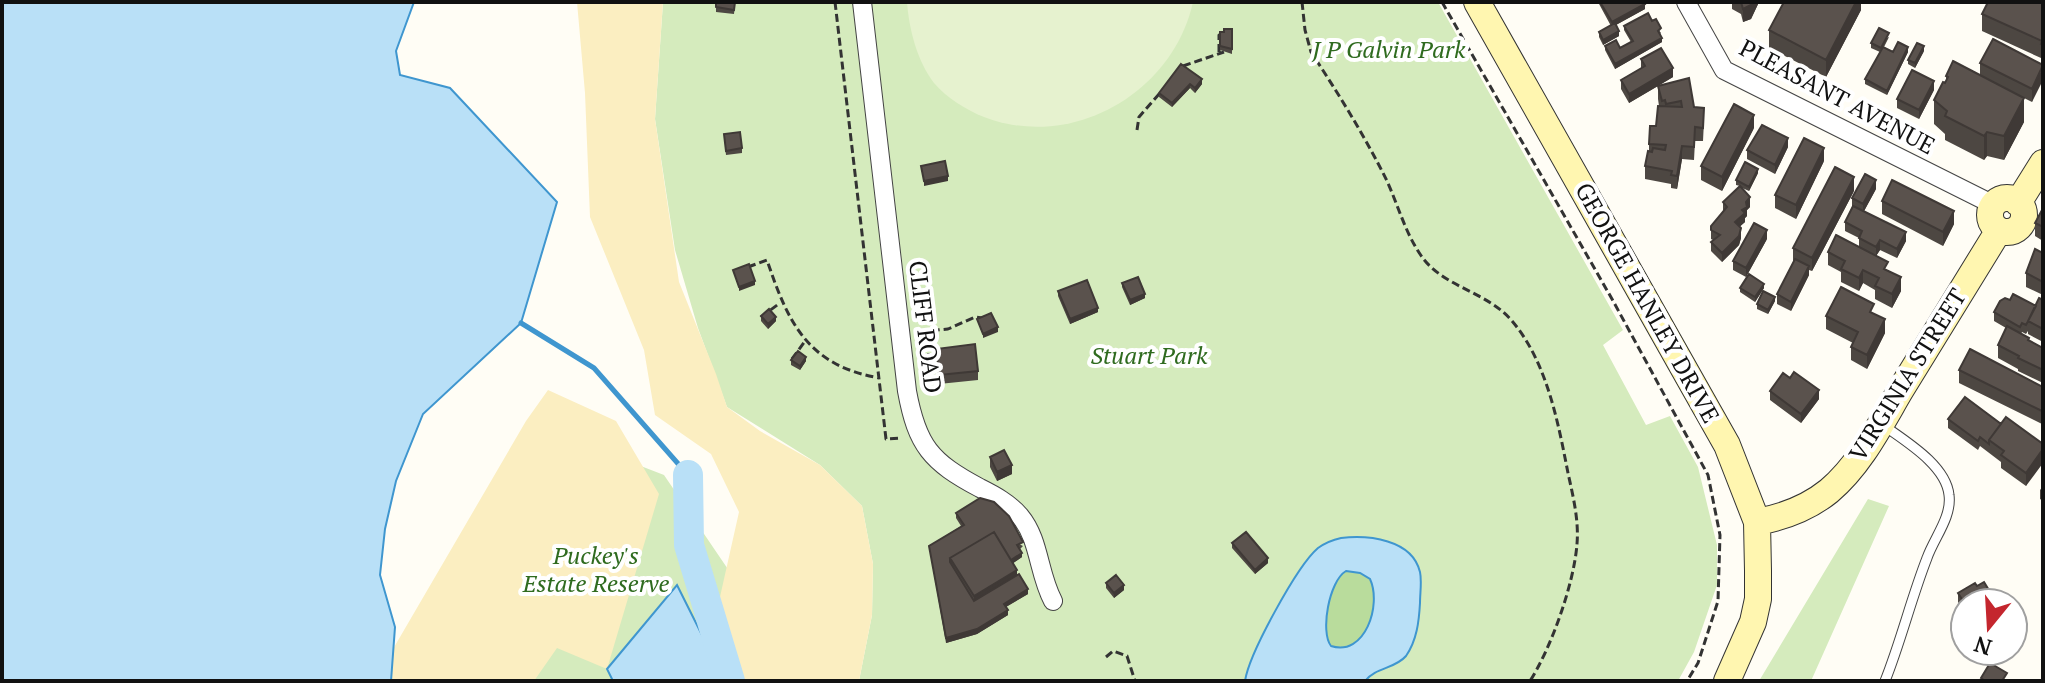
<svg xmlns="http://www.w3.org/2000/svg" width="2045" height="683" font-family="'PT Serif',serif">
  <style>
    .green { fill: #d5ebbd }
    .forest { fill: #b9dc9c }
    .sand { fill: #fbeec1 }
    .pitch { fill: #e6f2cf }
    .water { fill: #b9e0f7; stroke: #3f96cf; stroke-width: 2; fill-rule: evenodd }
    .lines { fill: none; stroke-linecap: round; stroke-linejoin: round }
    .stream { stroke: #3f96cf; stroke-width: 5 }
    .river { stroke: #b9e0f7; stroke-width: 30 }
    .lane-casing { stroke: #444; stroke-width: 11 }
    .street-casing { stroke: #444; stroke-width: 20 }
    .secondary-casing { stroke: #333; stroke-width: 28 }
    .path { stroke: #333; stroke-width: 3; stroke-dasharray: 8 4; stroke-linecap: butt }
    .lane { stroke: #fff; stroke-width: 9 }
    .street { stroke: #fff; stroke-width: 18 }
    .secondary { stroke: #fff6b0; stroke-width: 26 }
    .wall { fill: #4d4742 }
    .shaded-wall { fill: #3f3936 }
    .building { fill: #5a524d; stroke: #3f3936; stroke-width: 2 }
    .labels { text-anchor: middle; stroke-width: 8; stroke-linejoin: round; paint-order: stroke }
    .park-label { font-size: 24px; font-style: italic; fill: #2f6b1f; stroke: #fff }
    .street-label { font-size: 24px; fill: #111; stroke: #fff }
  </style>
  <rect width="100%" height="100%" fill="#fffdf5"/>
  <path class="green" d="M663,2H1438L1623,330L1603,345L1646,425L1670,416L1698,467L1717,545V585L1694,652L1678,681H859L872,615L873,564L862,506L820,465L727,407L698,328L675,250L655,119Z
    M558,434L664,475L804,681H433Z
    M1868,499L1889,506L1811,681H1759Z"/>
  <path class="forest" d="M1345,571L1360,573L1370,579C1382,605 1366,656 1331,647C1320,632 1329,581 1345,571Z"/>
  <path class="sand" d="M577,2H663L655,119L679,282L716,374L727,407L760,431L820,465L862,506L873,564L872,615L859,681H726L709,646L739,512L711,454L655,415L644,350L590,217L585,93Z
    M548,390L616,421L659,494L607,669L557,648L534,681H377L379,673L526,421Z"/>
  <path class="pitch" d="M907,2H1193C1173,93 1072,151 984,117C966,110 947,98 934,83C917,61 909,29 907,2Z"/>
  <path class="water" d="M2,2H414L396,51L400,75L450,88L557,202L521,323L423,414L396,481L385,529L380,575L395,627L391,681H2Z
    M1341,538C1368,535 1412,539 1420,572C1422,581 1420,593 1420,603C1419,621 1417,640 1406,656C1395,669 1376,667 1365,681H1245C1249,654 1297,566 1318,548C1325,543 1332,540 1341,538ZM1346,571L1360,573L1370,579C1382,605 1365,657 1331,646C1320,632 1329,581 1346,571Z
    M677,585L725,681H613L607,669Z"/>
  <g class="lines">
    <path class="stream" d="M521,323L594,368L688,475"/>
    <path class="river" d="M688,475L689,545L730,681"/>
    <defs>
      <path id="lane" d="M1883,425C1905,441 1946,465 1949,495C1952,517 1934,538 1927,558C1911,599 1901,641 1885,681"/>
      <path id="street" d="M862,2L907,391C917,446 931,462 980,488C994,495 1009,503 1020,516C1040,540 1038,573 1053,601
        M1686,2L1724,70L1994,205"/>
      <path id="secondary" d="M1477,2L1727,445L1757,522L1758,571V599L1753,622L1727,681
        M1990 215a17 17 0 1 1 34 0a17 17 0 1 1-34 0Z
        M2018,203L2043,163
        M1757,522C1784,517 1808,508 1829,491C1860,465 1880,425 1900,391C1933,338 1966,284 1999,230"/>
    </defs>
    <use href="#lane" class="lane-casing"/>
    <use href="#street" class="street-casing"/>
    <use href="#secondary" class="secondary-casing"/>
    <path class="path" d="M835,2L886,439L901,438
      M1302,2L1305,30L1311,52C1336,90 1361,130 1382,171C1396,197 1403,229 1420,254C1441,287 1487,291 1512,321C1547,362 1558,422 1568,473C1573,496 1579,520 1577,544C1574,584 1551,648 1530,681
      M1442,2L1612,299L1708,475L1720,535L1718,601L1698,663L1687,681
      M1219,52V35H1223
      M1183,66L1224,52
      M1137,130L1139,117L1160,93
      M748,267L767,260C788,323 808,366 880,378
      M761,317L780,303
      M792,359L805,341
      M931,373L926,331L948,329L975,317L982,318
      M1106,657L1113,651L1127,656L1135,681"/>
    <use href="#lane" class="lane"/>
    <use href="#street" class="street"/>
    <use href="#secondary" class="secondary"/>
  </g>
  <path class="wall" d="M735,2L734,14L716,12V7Z
    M1598,2H1644L1645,9L1616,25L1619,36L1603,45L1599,37V32L1611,26Z
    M1732,2H1759L1751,19L1743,22L1741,14L1732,9Z
    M1861,2V10L1826,77L1769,48V30Z
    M2043,2V62L2041,61V58L1982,31V14Z
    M1652,21L1661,33L1660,34L1662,42L1615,69L1605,50V46L1620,48L1631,42L1624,30V26Z
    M1232,29V54L1220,50V37L1224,32Z
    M1889,37L1884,47L1893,52H1908L1887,95L1865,84V79L1880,52L1871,48V43Z
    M1924,51L1915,68L1908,64V60Z
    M1641,59L1673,77L1658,86L1694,107L1704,121L1703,141H1695L1694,160L1682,159L1677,189L1671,188V184L1645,179V166L1649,151V144L1656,126L1659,106L1658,99V86L1629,103L1621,89V80L1641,68Z
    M1980,63L2043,65L2032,102L2024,98V122L2004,160L1987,156L1984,160L1945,140V134L1934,124V100L1946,81V76L1980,75Z
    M1202,79V84L1195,93L1190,88L1172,107L1159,97V93Z
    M1934,90L1919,119L1897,108V99Z
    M1754,128L1722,191L1701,180V166Z
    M724,134L742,148V153L726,155Z
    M1788,147L1775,174L1747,159V150Z
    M1824,161L1796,219L1775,208V195Z
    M1758,173L1749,191L1740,187L1750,207L1747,210V216L1745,218V222L1739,227L1741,238L1739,245L1722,262L1711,251V242L1713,240L1711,239V226L1723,212V202L1740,186L1736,185V180Z
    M1876,189L1864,211L1906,241L1897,258L1880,250L1876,256L1901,291L1892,308L1875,299V290L1863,283L1859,291L1841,282V272L1828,265V252L1859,247V238L1845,231V222L1852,207V198Z
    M1854,191L1812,271L1809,270V275L1791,311L1777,304V294L1794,262L1793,261V248Z
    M1882,201L1954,224L1943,246L1882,214Z
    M2043,210V241L2035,236V223Z
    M1767,239L1746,277L1733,270V261Z
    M2043,253V295L2026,287V273Z
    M1122,283L1145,298L1130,305L1122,287Z
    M1740,288H1764L1755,302L1740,292Z
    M1058,291L1098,312L1070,324L1058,296Z
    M2010,300L2036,306L2043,300V346V342L2028,334V331L2026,334L2022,332L2021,334L2029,341L2043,348V383L2018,371V369L1998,358V345L2006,328L1994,321V312Z
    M1775,301L1768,314L1757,309V304Z
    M1874,314L1885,333L1867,369L1851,360V347L1853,343L1826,329V316Z
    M761,316L776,321L768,329L761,321Z
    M936,349L978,371V380L939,384Z
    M791,360L806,361L800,370L791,365Z
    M1959,370L2043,387L2042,424L1959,383Z
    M1790,378L1819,399L1801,423L1770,400V391Z
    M1948,419L2001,424L2043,444L2026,486L2001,468V462L1980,446L1978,450L1948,428Z
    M990,457L1012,474L997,481L990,467Z
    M2043,486V501L2040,499V490Z
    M956,513L1023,546L1020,549L1022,557L1013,563L1017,575L1028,594L1006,607L1008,615L977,634L946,643L929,546L961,526L956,518Z
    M1232,543L1268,563L1255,574L1232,548Z
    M1106,583L1124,590L1114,598L1106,588Z
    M1958,593L1990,601L1987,603H1965V614L1958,602Z"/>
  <path class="shaded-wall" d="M1752,2H1759L1751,19L1743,22V9Z
    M1856,2H1861V10L1826,77V60Z
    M1645,4V9L1612,27V22Z
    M1619,31V36L1603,45V40Z
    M1662,38V42L1615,69V64Z
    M1924,46V51L1915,68V63Z
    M1908,47V52L1887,95V91Z
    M2043,67V80L2032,102V89Z
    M1673,68V77L1629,103V94Z
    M1202,79V84L1195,93V88Z
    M1934,81V90L1919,119V110Z
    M1190,84V88L1172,107V103Z
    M2024,98V122L2004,160V136Z
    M1754,115V128L1722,191V177Z
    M1987,132V156L1984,160V136Z
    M1788,138V147L1775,174V165Z
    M1682,146V159L1677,189V176Z
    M1824,148V161L1796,219V205Z
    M1758,169V173L1749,191V187Z
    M948,176V181L924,186V181Z
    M1854,177V191L1812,271V258Z
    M1876,180V189L1863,213V204Z
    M1750,197V207L1747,210V216L1745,218V222L1735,231V222L1746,202Z
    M1954,211V224L1943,246V232Z
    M1741,228V238L1739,245L1722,262V253Z
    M1767,230V239L1746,277V268Z
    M1906,232V241L1897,258V249Z
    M1880,240V250L1876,256V247Z
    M1809,266V275L1791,311V302Z
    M1863,270V283L1859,291V278Z
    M1901,277V291L1892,308V294Z
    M755,281V285L739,291V287Z
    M1764,284V288L1755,302V297Z
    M1145,294V298L1130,305V300Z
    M1775,297V301L1768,314V310Z
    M1098,308V312L1070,324V319Z
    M776,317V321L768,329V324Z
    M1885,319V333L1867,369V355Z
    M998,327V332L983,338V334Z
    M806,357V361L800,370V366Z
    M1819,390V399L1801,423V414Z
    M2043,449V463L2026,486V473Z
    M1012,465V474L997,481V472Z
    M1022,553V557L1009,566V561Z
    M1268,558V563L1255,574V570Z
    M1017,570V579L974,605V596Z
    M1124,585V590L1114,598V593Z
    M1028,589V594L1004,608V604Z
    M1990,592V601L1987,603H1982L1983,596Z
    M1008,610V615L977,634L946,643V638Z"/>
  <path class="building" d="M716,2H735L734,10L716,7Z
    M1600,2H1644L1645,4L1612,22Z
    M1741,2H1752L1751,5L1743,9Z
    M1784,2H1856L1826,60L1769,30Z
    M1988,2H2043V45L2041,44L2042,41L1982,14Z
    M1648,13L1652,21L1656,19L1661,28L1658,31L1662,38L1615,64L1605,46L1616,40L1620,48L1633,41L1624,26Z
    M1615,23L1619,31L1603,40L1599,32Z
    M1879,28L1889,33L1881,48L1871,43Z
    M1224,29H1232V49L1220,46V32H1224Z
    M1993,39L2043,65L2032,89L1980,63Z
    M1898,42L1908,47L1887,91L1865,79L1883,47L1893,52Z
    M1917,43L1924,46L1915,63L1908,60Z
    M1661,48L1673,68L1629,94L1621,80L1645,66L1641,59Z
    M1953,61L2024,98L2004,136L1987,132L1984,136L1945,116L1947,111L1934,100L1943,82L1945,83L1948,77L1946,76Z
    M1181,64L1202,79L1195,88L1190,84L1172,103L1159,93Z
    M1912,70L1934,81L1919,110L1897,99Z
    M1689,78L1694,107L1704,108L1703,128L1695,127L1694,147L1682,146L1677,176L1671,175L1672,171L1645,166L1648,151L1652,152L1653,148L1665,150L1666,145L1649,144L1650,126H1656L1658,106L1682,107L1681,101L1666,104L1665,100L1662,101L1658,86Z
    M1734,104L1754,115L1722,177L1701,166Z
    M1762,125L1788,138L1775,165L1747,150Z
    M740,132L742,148L726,151L724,134Z
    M1804,138L1824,148L1796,205L1775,195Z
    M945,161L948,176L924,181L921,166Z
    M1745,162L1758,169L1749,187L1736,180Z
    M1835,167L1854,177L1812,258L1793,248Z
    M1865,174L1876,180L1863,204L1852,198Z
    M1892,180L1954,211L1943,232L1882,201Z
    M1740,186L1750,197L1746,202L1747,207L1742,210L1745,213L1735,222L1741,228L1739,236L1722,253L1711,242L1720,235L1711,230V226L1727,207L1723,202Z
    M1853,206L1906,232L1897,249L1880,240L1876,247L1859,238L1862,231L1845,222Z
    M2042,210H2043V227L2035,223Z
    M1754,223L1767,230L1746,268L1733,261Z
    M1836,235L1888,262L1884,269L1901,277L1892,294L1875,286L1879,278L1863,270L1859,278L1841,269L1845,261L1828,252Z
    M2035,249L2043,253V282L2026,273Z
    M1795,259L1809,266L1791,302L1777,294Z
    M749,264L755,281L739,287L733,270Z
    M1749,274L1764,284L1755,297L1740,288Z
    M1138,277L1145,294L1130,300L1122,283Z
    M1087,280L1098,308L1070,319L1058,291Z
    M1841,287L1874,304L1870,312L1885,319L1867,355L1851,347L1858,332L1826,316Z
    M1763,291L1775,297L1768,310L1757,304Z
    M2013,294L2036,306L2026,325L2022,323L2020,327L1994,312L2000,301L2005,298L2010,300Z
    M2039,298L2043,300V329L2028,321Z
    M769,309L776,317L768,324L761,316Z
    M991,313L998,327L983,334L977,319Z
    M2007,326L2029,338L2028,340L2043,348V370L2018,358L2019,356L1998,345Z
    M975,344L978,371L939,375L936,349Z
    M1970,349L2043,387V408L2042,411L1959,370Z
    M798,351L806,357L800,366L791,360Z
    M1794,372L1819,390L1801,414L1770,391L1783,373L1790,378Z
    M1965,397L2001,424L1989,440V444L1980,437L1978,441L1948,419Z
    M2006,417L2043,444V449L2026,473L2001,455L2004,451L1989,440Z
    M1004,450L1012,465L997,472L990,457Z
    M980,498L994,502L1009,516L1023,542L1017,545L1022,553L1011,560L994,532L950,558V562L974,601L1019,574L1028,589L1004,604L1008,610L977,629L946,638L929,546L964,525L956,513Z
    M994,532L1017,570L974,596L950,558Z
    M1246,532L1268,558L1255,570L1232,543Z
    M1116,575L1124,585L1114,593L1106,583Z
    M1984,582L1990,592L1983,596L1986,600L1982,603H1965V604L1958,593L1975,583L1977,586Z
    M1990,663L2007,673L2002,681H1985L1981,678Z"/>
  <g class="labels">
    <g class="park-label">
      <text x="1389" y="58">J P Galvin Park</text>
      <text x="1149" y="364">Stuart Park</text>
      <text x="596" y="564">Puckey's<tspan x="596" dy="28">Estate Reserve</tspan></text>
    </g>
    <g class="street-label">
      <text transform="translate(1837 97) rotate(28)" y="8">PLEASANT AVENUE</text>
      <text transform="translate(1647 303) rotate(61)" y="8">GEORGE HANLEY DRIVE</text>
      <text transform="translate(925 327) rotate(83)" y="8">CLIFF ROAD</text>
      <text transform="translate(1908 375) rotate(-58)" y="8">VIRGINIA STREET</text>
    </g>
  </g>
  <rect width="2045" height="683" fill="none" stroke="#111111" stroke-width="8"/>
  <g transform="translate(1989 627) rotate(198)"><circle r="38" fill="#ffffff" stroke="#a0a0a0" stroke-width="2"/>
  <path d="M0-6L14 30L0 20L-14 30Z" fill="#c4262e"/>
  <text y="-12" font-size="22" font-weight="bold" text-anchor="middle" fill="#111111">N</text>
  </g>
</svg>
